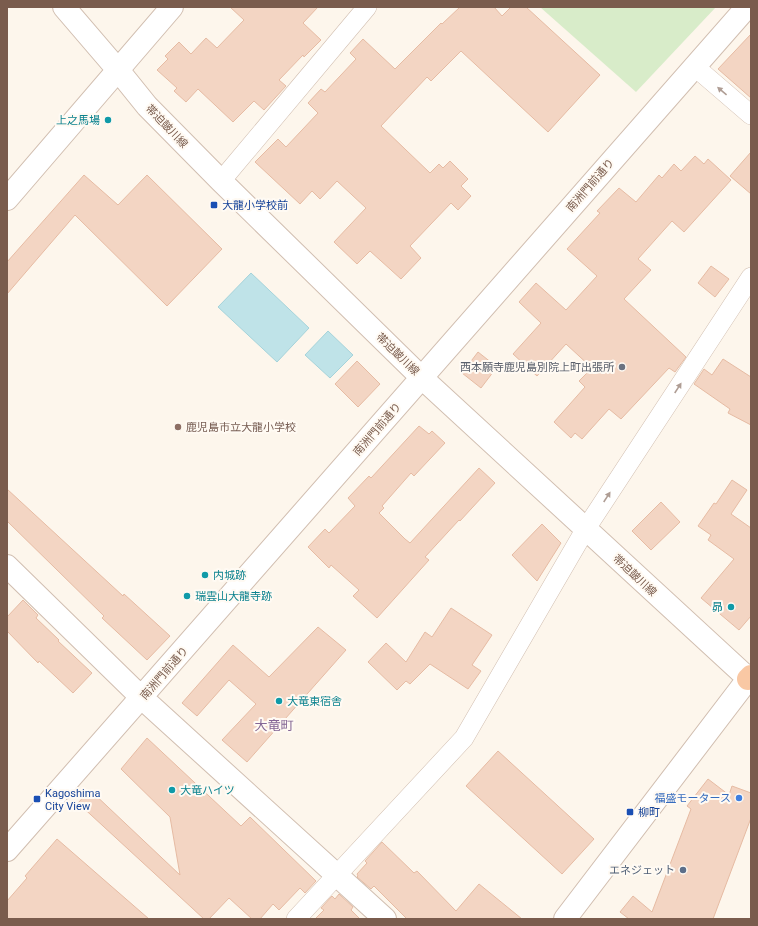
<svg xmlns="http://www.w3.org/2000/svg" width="758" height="926" font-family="Roboto,'Noto Sans JP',sans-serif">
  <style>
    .green { fill: #d8ecc9 }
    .water { fill: #bfe3e8; stroke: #a5d3da }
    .building { fill: #f3d5c3; stroke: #e6bba3 }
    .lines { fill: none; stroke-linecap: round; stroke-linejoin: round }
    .minor-casing { stroke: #d1beb0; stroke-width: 20 }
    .tertiary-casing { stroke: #d1beb0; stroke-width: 24 }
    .trunk-casing { stroke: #dad1cd; stroke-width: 24 }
    .minor { stroke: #fff; stroke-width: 19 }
    .tertiary { stroke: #fff; stroke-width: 22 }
    .trunk { stroke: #f9c8a4; stroke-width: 22 }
    .oneway { fill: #af9d94 }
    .culture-dot { fill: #0f9aa8; stroke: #fffaf3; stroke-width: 1.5 }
    .transit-dot { fill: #1a4fb4; stroke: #fffaf3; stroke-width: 1.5 }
    .worship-dot { fill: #6b7280; stroke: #fffaf3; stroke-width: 1.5 }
    .education-dot { fill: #8d6e63; stroke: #fffaf3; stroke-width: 1.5 }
    .shop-dot { fill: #3f7fe0; stroke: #fffaf3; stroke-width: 1.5 }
    .service-dot { fill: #5c6f8a; stroke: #fffaf3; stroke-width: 1.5 }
    .labels { text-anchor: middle; stroke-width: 4; stroke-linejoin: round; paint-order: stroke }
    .culture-label { font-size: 11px; fill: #0d838f; stroke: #fffaf3; text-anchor: start }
    .street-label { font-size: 11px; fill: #7a5c4d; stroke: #fffaf3 }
    .transit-label { font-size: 11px; fill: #164399; stroke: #fffaf3; text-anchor: start }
    .worship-label { font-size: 11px; fill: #5b616d; stroke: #fffaf3; text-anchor: end }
    .education-label { font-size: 11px; fill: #785e54; stroke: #fffaf3; text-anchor: start }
    .shop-label { font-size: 11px; fill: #366cbe; stroke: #fffaf3; text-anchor: end }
    .service-label { font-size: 11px; fill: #4e5e75; stroke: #fffaf3; text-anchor: end }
    .quarter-label { font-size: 13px; fill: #846695; stroke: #fffaf3 }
  </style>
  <rect width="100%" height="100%" fill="#fdf6ec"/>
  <path class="green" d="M540,7H716L636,92Z"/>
  <path class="water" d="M251,273L309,328L277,362L218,307Z
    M328,331L353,355L330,378L305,355Z"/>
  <path class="building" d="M230,7H318L303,23L321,40L304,57L303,55L279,80L286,86L264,110L254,101L233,122L198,89L186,102L174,91L177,88L157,70L168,59L165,56L179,42L191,54L206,38L217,48L244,20Z
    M460,7H494L502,16L511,7H526L600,75L548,132L461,51L431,81L427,77L381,126L430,173L439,164L443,168L450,161L468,179L461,186L471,196L458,210L451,203L410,246L421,258L401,279L370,251L357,264L334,242L366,208L337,181L320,199L312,191L300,204L255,162L278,139L286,147L318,113L308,103L321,89L325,92L356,59L350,53L363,39L395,69L441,23L442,24Z
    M751,34V98L718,69Z
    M751,152V194L730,176Z
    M695,156L704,164L708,159L731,180L684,232L672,221L638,259L651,270L624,299L686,357L675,372L669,368L621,419L609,409L582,439L575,433L571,438L554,422L585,387L579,381L592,368L566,344L537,376L513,354L541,323L519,302L536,283L566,310L597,276L567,249L600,213L597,211L619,188L636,202L659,175L662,178L674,164L681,171Z
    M84,175L118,205L147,175L222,249L167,306L75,215L7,294V262Z
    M711,266L729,279L715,297L698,283Z
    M478,352L497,367L481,388L462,373Z
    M723,359L751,377V425L728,413L730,409L694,384L704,369L712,375Z
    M357,361L380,384L358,407L335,384Z
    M419,426L429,434L432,431L445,443L414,476L411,473L382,506L384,508L379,513L405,539L410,543L479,468L495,483L460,521L459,520L425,557L429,560L377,618L353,596L359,590L331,565L329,568L308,547L325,529L329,533L355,506L348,498L369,476L371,478Z
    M732,480L747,490L731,514L751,528V616L739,630L701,598L734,559L708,540L711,535L698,526L714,503L716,504Z
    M7,489L123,596L124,594L170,636L147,660L102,618L104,616L7,521Z
    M661,502L680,522L651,550L632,531Z
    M542,524L561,543L537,581L512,555Z
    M23,600L38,615L36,618L59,640L58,641L92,673L73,693L39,661L38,663L7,631V617Z
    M451,608L492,635L472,665L481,671L468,689L430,664L410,684L406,681L397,690L368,662L386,643L406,662L425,632L432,637Z
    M318,627L346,650L247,762L222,740L256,704L229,680L197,716L182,703L233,645L269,677Z
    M147,738L241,826L250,817L316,881L305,893L300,888L279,910L273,904L260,919H252L229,898L209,919H204L78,803L90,790L180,875L170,817L121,769Z
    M498,751L594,839L562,874L466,786Z
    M708,779L729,795L732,786L751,793V818L713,919H629L620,912L633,896L652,912L691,809L687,806Z
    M57,839L149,919H7V901L27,878L25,876Z
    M382,842L414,873L417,871L456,911L479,884L522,919H407L374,886L371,889L357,877L358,876L357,874L367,863L365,861Z
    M339,894L353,907L351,910L360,919H315L324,910L321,908L332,896L335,899Z"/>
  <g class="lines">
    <defs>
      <path id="minor" d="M694,66L751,115
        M221,181L367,7
        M296,919L464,738L585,530L751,277"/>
      <path id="tertiary" d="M64,7L118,70L147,106L221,181L422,378L751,681
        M7,199L172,7
        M7,566L142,698L385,919
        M7,850L747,7
        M565,919L748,679"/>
      <path id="trunk" d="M748,679L751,676"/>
    </defs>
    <use href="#minor" class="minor-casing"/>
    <use href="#tertiary" class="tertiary-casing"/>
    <use href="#trunk" class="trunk-casing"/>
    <use href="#minor" class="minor"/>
    <use href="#tertiary" class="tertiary"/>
    <use href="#trunk" class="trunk"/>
  </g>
  <defs><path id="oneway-solid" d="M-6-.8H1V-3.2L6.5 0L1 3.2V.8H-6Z"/></defs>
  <g class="oneway">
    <use href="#oneway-solid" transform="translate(722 91) rotate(-140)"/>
    <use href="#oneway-solid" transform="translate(678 388) rotate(-57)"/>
    <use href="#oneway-solid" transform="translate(607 497) rotate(-57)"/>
  </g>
  <g class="culture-dot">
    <circle cx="108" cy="120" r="4"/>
    <circle cx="205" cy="575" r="4"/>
    <circle cx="187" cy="596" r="4"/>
    <circle cx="731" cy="607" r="4"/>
    <circle cx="279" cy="701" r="4"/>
    <circle cx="172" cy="790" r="4"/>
  </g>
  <g class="transit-dot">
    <rect x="210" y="201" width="8" height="8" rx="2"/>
    <rect x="33" y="795" width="8" height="8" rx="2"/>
    <rect x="626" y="808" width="8" height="8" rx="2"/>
  </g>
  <circle class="worship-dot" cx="622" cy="367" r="4"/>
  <circle class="education-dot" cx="178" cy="427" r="4"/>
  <circle class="shop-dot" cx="739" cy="798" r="4"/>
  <circle class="service-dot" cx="683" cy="870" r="4"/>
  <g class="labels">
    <g class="culture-label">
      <text x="100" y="124" text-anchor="end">上之馬場</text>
      <text x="213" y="579">内城跡</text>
      <text x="195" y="600">瑞雲山大龍寺跡</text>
      <text x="723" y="611" text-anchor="end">昴</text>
      <text x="287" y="705">大竜東宿舎</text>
      <text x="180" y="794">大竜ハイツ</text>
    </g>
    <g class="street-label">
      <text transform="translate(167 126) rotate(46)" y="4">帯迫皷川線</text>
      <text transform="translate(590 185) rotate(-49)" y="4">南洲門前通り</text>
      <text transform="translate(398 354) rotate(44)" y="4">帯迫皷川線</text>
      <text transform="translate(377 429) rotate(-49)" y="4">南洲門前通り</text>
      <text transform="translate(635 575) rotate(43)" y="4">帯迫皷川線</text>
      <text transform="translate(164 673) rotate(-49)" y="4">南洲門前通り</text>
    </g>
    <g class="transit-label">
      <text x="222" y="209">大龍小学校前</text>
      <text x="45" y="797">Kagoshima<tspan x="45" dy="13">City View</tspan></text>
      <text x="638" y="816">柳町</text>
    </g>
    <g class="worship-label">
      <text x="614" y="371">西本願寺鹿児島別院上町出張所</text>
    </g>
    <g class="education-label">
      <text x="186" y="431">鹿児島市立大龍小学校</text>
    </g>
    <g class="shop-label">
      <text x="731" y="802">福盛モータース</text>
    </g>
    <g class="service-label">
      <text x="675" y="874">エネジェット</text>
    </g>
    <g class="quarter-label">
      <text x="274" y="730">大竜町</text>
    </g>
  </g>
  <rect width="758" height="926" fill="none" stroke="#7a5c4d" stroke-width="16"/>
</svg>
